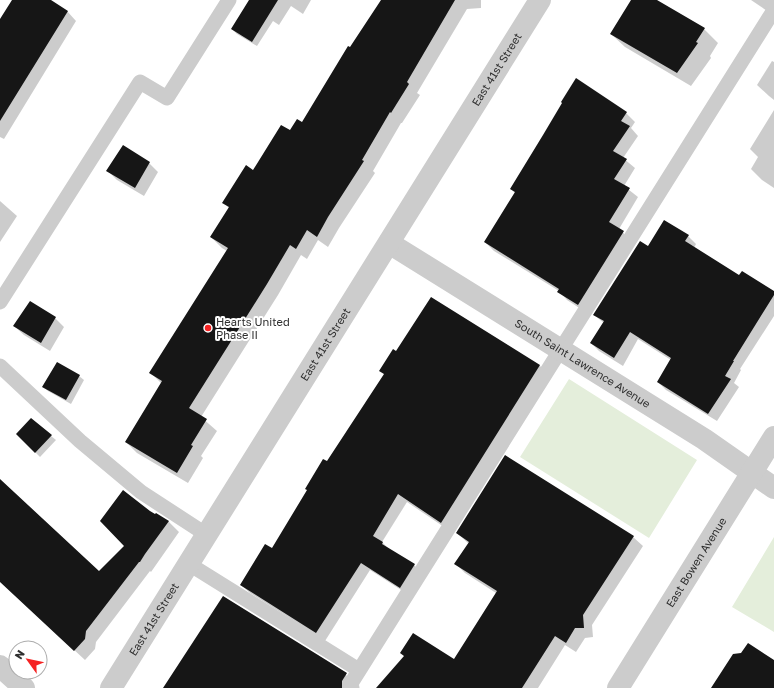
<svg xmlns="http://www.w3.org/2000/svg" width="774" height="688" font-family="'Golos Text',sans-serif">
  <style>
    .green { fill: #e4eedb }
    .shadow { fill: #0003 }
    .building { fill: #161616 }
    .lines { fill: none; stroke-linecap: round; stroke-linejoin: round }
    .lane { stroke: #ccc; stroke-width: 15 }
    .street { stroke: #ccc; stroke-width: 22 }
    .poi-dot { fill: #f52222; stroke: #fff; stroke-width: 1.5 }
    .labels { text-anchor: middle; stroke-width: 4; stroke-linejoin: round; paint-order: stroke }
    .street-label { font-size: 11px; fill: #2f2f2f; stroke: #fff }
    .poi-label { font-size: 11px; fill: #2f2f2f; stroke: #fff; text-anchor: start }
  </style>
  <rect width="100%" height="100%" fill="#fff"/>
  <path class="green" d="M569,379L697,460L649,538L520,457Z
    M774,537V632L732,607Z"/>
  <path class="shadow" d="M13,0H49L67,11L76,21L4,139L0,137V21Z
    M251,0H311L303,14L291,6L279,25L273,21L257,46L237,34L232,29Z
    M384,0H481V8L467,9L417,93L420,95L402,123H401L373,171L375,173L339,228L328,247L318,240L307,259L301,255L278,295L201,417L217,431L201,456L203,458L188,483L137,453L126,442L162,384L151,373L227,251L222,248L211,237L229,208L224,203L291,132L302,124L350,49Z
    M632,0H655L704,29L718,43L710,56L711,58L691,86L625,47L611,34Z
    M751,0H774V14L773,15Z
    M772,61L774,62V100L769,96L757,85Z
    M774,110V188L762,180L751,169L758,157L750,149Z
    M626,113L635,122L631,128L638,136L623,158L635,168L624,186L638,197L619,229L632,241L587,313L567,300L559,291L494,251L485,242L515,193L511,189Z
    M149,163L158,172L144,196L117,180L108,171Z
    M0,201L17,216L0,242Z
    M688,236L696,244L694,248L739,276L774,292V316L740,369L741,370L734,383L739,387L717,421L666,390L658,382L671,360L638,339L623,366L599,351L591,343L604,323L594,315L649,247Z
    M432,299L540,366L548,374L450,531L407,502L382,542L389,549L414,565L423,574L409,595L370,570L325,641L250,593L241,585L272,549L385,374L397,352Z
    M55,318L64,327L50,351L24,335L14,326Z
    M79,376L84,380L71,404L48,391L43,387Z
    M31,420L56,440L40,457L17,434Z
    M0,480L99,572L156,514L169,522L179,532L151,572L150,571L96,642L95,649L85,660L18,598L0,577Z
    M457,533L633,537L643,546L592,625L593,637L585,638L576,652L565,645L538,688H378L455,660L496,593L465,573L456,564L469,544Z
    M342,671L351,680L346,688H164Z"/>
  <path class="building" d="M12,0H51L68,11L0,121V19Z
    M249,0H278L252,42L231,29Z
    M381,0H455L407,82L409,84L391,113L390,112L362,160L364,161L328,217L317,237L307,230L296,249L290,245L267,284L189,408L207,419L191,445L193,446L177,473L125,442L162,381L149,373L228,248L210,237L229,207L222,203L246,165L253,170L281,125L290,130L297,119L302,122L348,46L350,47Z
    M631,0H657L705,28L696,42L698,43L677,73L610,34Z
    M576,78L627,112L621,121L630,126L613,151L627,159L614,179L630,188L609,222L624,231L578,305L557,292L559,289L484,242L515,192L510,189L543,135L562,103L561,102Z
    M123,145L150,162L135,188L106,171Z
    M664,220L689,235L685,241L739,275L742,271L774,291V295L733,361H734L725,376L731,379L708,414L657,382L671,358L630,332L614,358L590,343L604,321L593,315L640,241L648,246Z
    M431,297L540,365L441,523L398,494L373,536L383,542L382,544L415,564L400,588L361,563L316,633L240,585L265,544L272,548L307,490L305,489L323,459L327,461L384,374L379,371L393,349L396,351Z
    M30,301L56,317L41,343L13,326Z
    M57,362L80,375L66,400L42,387Z
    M31,418L52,435L35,453L16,434Z
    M505,455L634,536L583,615L584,628H575L566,643L555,636L522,688H376L404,656L400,653L413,633L454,659L497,591L454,564L469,542L456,533Z
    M0,479L99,571L124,546L100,521L123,490L150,511L155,514L156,513L169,521L145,554L140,562H139L86,631L85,639L74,651L0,582Z
    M223,596L347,673L342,681V688H163Z
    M748,643L774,660V688H711L733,654L741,653Z"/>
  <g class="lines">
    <path class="lane" d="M0,302L140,82L167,98L229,0
      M0,366L80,441L141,492L207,535
      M189,564L359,670
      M352,688L350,685L774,10"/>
    <g class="street">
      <path id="s1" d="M389,243L704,439L774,488"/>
      <path d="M0,666L24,688"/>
      <path id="s2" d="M111,688L540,0"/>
      <path id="s3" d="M618,688L774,437"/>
    </g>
  </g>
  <circle class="poi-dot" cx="208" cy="328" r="4"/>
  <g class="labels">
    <g class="street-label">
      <text dy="4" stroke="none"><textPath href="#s2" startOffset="729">East 41st Street</textPath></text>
      <text dy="4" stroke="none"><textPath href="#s2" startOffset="405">East 41st Street</textPath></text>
      <text dy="4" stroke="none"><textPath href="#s1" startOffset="228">South Saint Lawrence Avenue</textPath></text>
      <text dy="4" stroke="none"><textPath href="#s3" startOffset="148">East Bowen Avenue</textPath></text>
      <text dy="4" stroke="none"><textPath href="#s2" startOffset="81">East 41st Street</textPath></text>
    </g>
    <g class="poi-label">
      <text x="216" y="326">Hearts United<tspan x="216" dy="13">Phase II</tspan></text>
    </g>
  </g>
  <g transform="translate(28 660) rotate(303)"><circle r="19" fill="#ffffff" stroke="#acacac"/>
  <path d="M0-3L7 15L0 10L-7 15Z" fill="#f52222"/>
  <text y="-6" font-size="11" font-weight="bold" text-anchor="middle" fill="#2f2f2f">N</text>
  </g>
</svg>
